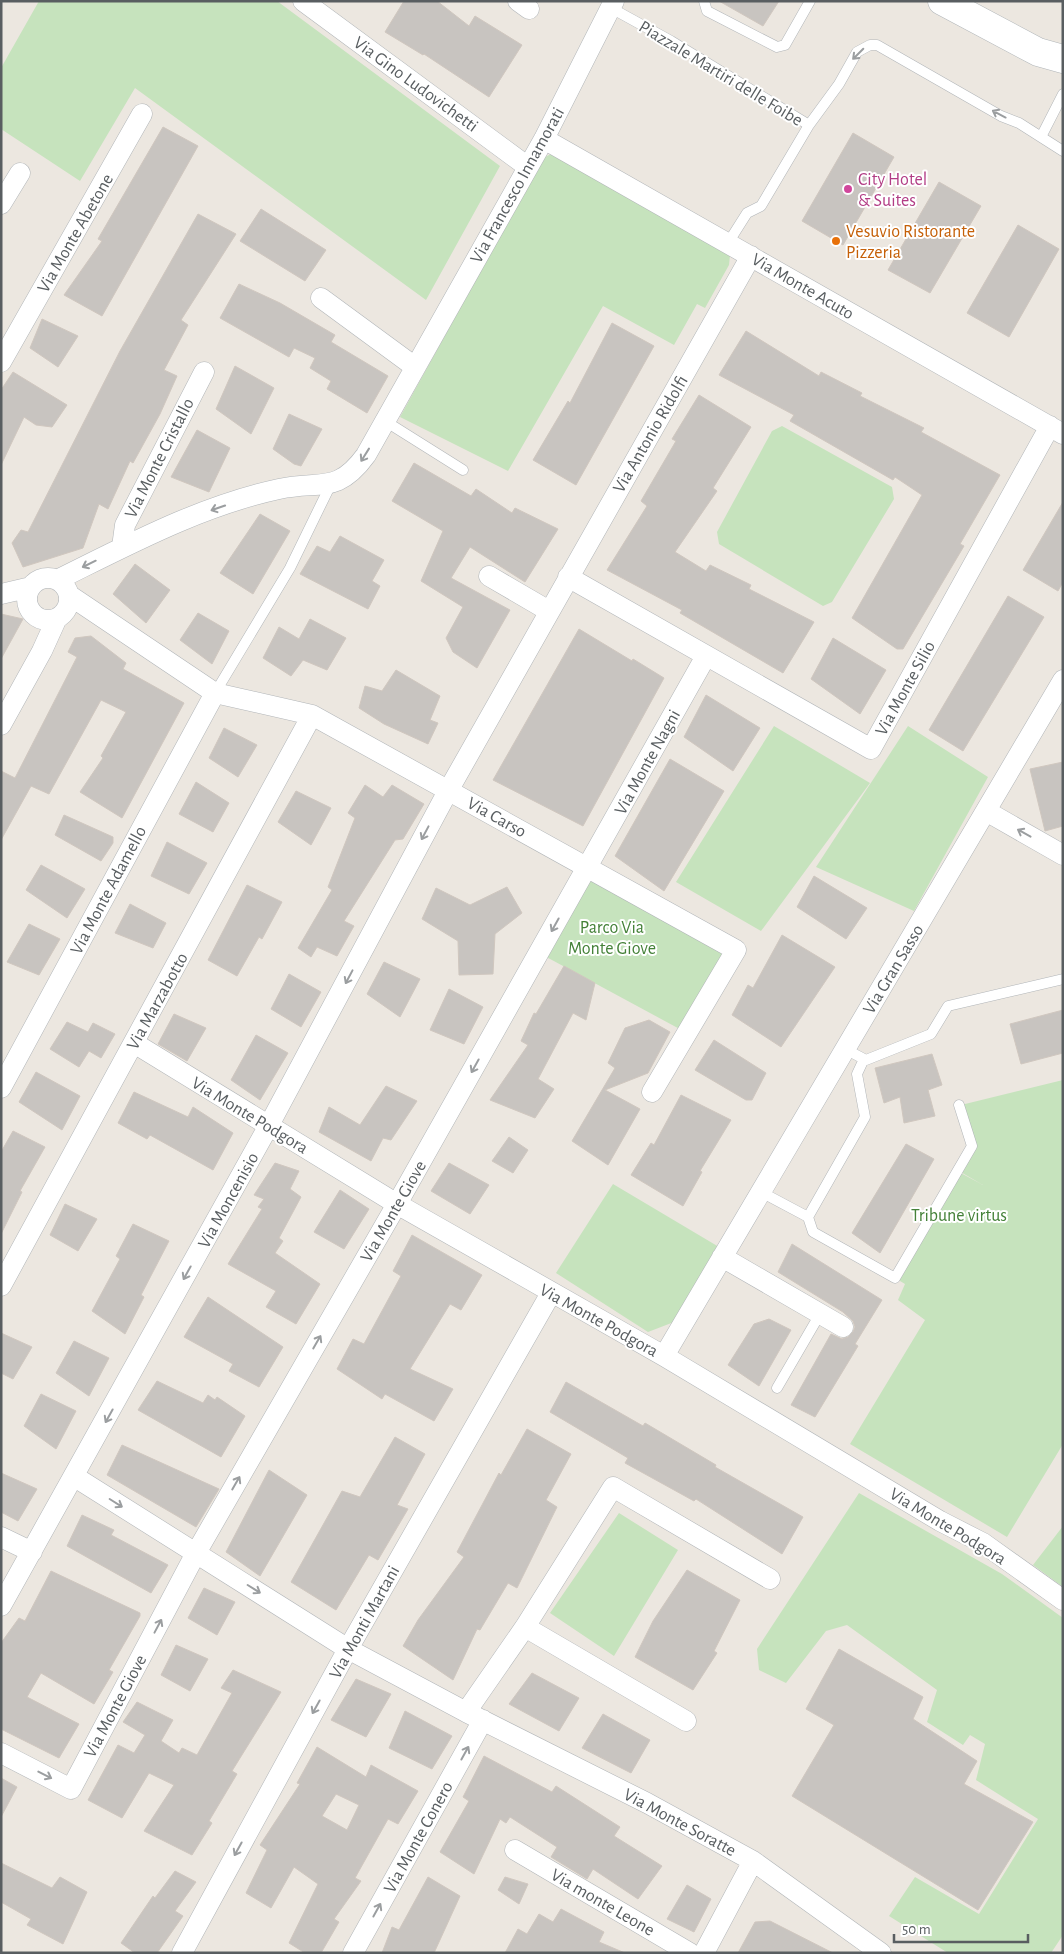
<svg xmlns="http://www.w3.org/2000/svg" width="1064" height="1954" font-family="'Alegreya Sans',sans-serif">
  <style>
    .green { fill: #c6e3bd }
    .building { fill: #c8c4c0; stroke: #d0c7bf; fill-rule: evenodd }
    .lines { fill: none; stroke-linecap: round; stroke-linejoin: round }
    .lane-casing { stroke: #b1b5b8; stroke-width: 11 }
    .street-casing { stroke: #b1b5b8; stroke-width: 21 }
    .secondary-casing { stroke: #b0b5b8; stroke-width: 29 }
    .lane { stroke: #fff; stroke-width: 10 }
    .street { stroke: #fff; stroke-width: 20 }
    .secondary { stroke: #fff; stroke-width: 28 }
    .oneway { stroke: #9b9ea0 }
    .hotel-dot { fill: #d1479c; stroke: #fff; stroke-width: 2 }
    .food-dot { fill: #e8710a; stroke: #fff; stroke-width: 2 }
    .labels { text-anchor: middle; stroke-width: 4; stroke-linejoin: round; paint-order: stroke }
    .street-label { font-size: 18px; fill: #595e61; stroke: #fff }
    .hotel-label { font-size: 18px; fill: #b23c85; stroke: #fff; text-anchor: start }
    .food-label { font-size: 18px; fill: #c56008; stroke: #fff; text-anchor: start }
    .park-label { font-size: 18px; fill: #448138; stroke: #fff }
  </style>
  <rect width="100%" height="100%" fill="#ece7e0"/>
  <path class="green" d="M39,1H277L500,166L426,300L135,88L80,181L1,129V68Z
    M551,154L730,255L729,265L705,308L697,304L674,345L603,306L508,471L400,417L543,158Z
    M782,426L892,487L894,499L832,602L823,606L719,544L717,532L772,431Z
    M774,726L870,783L761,931L676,882Z
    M908,726L988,777L914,911L816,867Z
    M587,867L736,950L687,1033L539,953Z
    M1063,1080V1444L1007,1537L850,1444L925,1320L898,1300L905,1284L895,1278L957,1171L983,1185L959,1171L973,1145L961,1105Z
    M613,1184L719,1247L674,1322L648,1332L556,1273Z
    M859,1493L1002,1574L1063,1618V1935L1051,1953H948L889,1916L915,1877L979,1914L1038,1819L976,1780L985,1744L970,1735L963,1745L927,1722L937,1690L847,1625L826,1631L786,1683L759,1670L757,1649Z
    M619,1513L678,1550L614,1656L550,1613Z
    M1063,1526V1587L1033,1565Z"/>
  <path class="building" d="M404,1H437L469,26L475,16L522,45L489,97L424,54L423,55L385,32Z
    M719,1H779L763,26Z
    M163,127L198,146L102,316L64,295L102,241L98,239Z
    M853,133L894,157L843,245L802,221Z
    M939,182L981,206L930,293L888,270Z
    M261,209L326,250L305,281L240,241Z
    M198,214L236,234L181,320L188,325L164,370L177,376L160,414L133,463L130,461L108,509L99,504L83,548L23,567L12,543L21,530L28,532L120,351Z
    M1018,225L1059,249L1009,337L967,313Z
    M239,284L280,303L335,335L331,342L388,376L367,413L327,389L331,381L310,368L315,358L294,348L289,357L220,318Z
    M42,319L78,336L58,367L30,348Z
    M612,323L654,346L576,485L533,460L568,401L570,403Z
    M746,331L819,376L821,372L862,393L860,396L924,428L921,432L1000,475L960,544L964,546L903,649H897L852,618L922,495L895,477L893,480L790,421L794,415L719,375Z
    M235,366L274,388L251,434L216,409Z
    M13,372L67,405L52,427L36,425L24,417L1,465V390Z
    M699,395L751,427L713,488L717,491L675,552L706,571L710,565L751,585L749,589L814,622L783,673L680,613L682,610L607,570L647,506L641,501L676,441L672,439Z
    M289,414L322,429L301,466L294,464L273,449Z
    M197,430L230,448L209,492L171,477Z
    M414,463L471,496L476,489L512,513L515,508L558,529L525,582L470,547L451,578L510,610L477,668L453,652L446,638L463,607L421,581L443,531L392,501Z
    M1063,502V582L1058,591L1023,570Z
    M260,514L290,531L253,594L220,573Z
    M340,536L384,560L372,581L380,586L368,609L300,574L317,546L330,552Z
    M135,564L170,590L146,623L113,594Z
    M1008,596L1044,617L963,751L929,730Z
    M198,613L229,631L212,664L180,640Z
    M1,614L23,619L1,659Z
    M310,619L346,638L327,670L303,660L291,676L263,658L279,627L299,639Z
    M579,629L632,661L633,659L664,678L583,826L493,780Z
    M91,636L126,663L123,669L184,703L122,818L80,792L103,758L101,756L126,712L101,700L49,794L31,786L1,840V771L15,778L77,657L68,652L75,638Z
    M833,638L886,670L860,714L811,679Z
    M396,670L440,696L430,720L438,723L428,744L384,724L359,708L365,686L382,691Z
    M706,695L760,728L733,771L684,737Z
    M224,728L257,745L238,777L209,758Z
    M670,759L724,791L664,891L615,856Z
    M1063,762V826L1045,831L1030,769Z
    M196,782L229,803L213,832L179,814Z
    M365,785L383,797L392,785L424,804L403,839L395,840L344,921L354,926L337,956L317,947L311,957L298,948L332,890L328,887L355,818L348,813Z
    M296,791L331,808L311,845L278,822Z
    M64,815L113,837V843L101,861L55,835Z
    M167,842L207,863L189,894L151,876Z
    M41,865L85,889L67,918L26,890Z
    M814,876L867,908L846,939L797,907Z
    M247,885L282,902L262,939L259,937L237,976L208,960Z
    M507,887L522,913L495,934L493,974L459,975L458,941L422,919L436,888L470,905Z
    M130,904L166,923L153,948L115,933Z
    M29,924L60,939L39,975L7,962Z
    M782,935L835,967L781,1047L732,1015L748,985L753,988Z
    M384,962L420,979L400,1017L367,994Z
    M564,966L595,983L586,1020L573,1013L538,1079L554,1089L535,1118L490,1100L528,1045L521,1041L534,1013L536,1014Z
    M289,974L321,992L301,1027L271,1009Z
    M449,989L483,1007L464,1044L430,1030Z
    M1063,1010V1053L1021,1064L1010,1024Z
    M174,1014L206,1028L187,1061L158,1044Z
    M649,1020L670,1032L648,1073L605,1090L640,1109L608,1165L572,1141L615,1068L608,1063L625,1028Z
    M67,1022L88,1032L93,1023L115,1034L101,1058L89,1051L79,1067L50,1049Z
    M256,1035L288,1053L260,1100L231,1080Z
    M714,1040L766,1073L752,1100H746L695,1070Z
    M932,1054L942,1085L928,1090L935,1116L904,1123L900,1097L884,1103L875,1068Z
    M36,1072L80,1096L62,1130L19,1102Z
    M386,1086L417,1101L391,1140L383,1138L371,1161L319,1132L329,1107L360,1125Z
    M134,1092L188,1117L193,1107L233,1133L213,1170L150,1135L147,1139L118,1123Z
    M681,1095L731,1120L700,1171L702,1172L683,1206L631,1175L651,1143L654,1145Z
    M13,1131L45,1147L20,1191L22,1192L1,1234V1152Z
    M509,1137L528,1150L513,1173L492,1161Z
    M906,1144L934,1159L880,1253L852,1233Z
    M275,1163L299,1171L290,1189L301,1197L279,1238L283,1241L275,1253L320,1284L296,1324L266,1307L276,1291L228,1264L262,1209L258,1207L264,1199L254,1195Z
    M449,1163L489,1185L470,1214L431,1191Z
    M340,1190L369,1209L344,1249L314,1232Z
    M65,1204L97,1219L78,1251L50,1235Z
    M133,1224L169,1241L141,1295L144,1297L125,1334L92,1311L120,1259L116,1256Z
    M412,1235L482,1275L461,1310L450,1304L410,1369L453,1389L434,1421L385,1394L382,1399L337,1369L353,1339L364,1344L401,1276L393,1271Z
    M792,1244L882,1300L855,1344L858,1346L815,1417L791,1405L831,1334L842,1339L848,1337L853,1332L855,1327L853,1321L843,1312L778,1272Z
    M208,1297L283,1347L259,1387L229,1371L233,1364L184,1337Z
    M769,1319L791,1330L759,1386L728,1365L754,1324Z
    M1,1333L32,1347L13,1379L1,1373Z
    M74,1341L109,1358L89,1396L56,1373Z
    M157,1381L203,1403L208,1395L215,1400L217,1397L245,1416L221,1457L138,1410Z
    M566,1382L643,1426L645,1423L716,1465L715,1467L803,1517L782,1554L696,1499L694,1501L625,1463L628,1458L550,1412Z
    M41,1394L76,1411L56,1449L24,1426Z
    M527,1429L571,1454L546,1500L557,1507L517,1588L508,1583L480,1630L477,1629L453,1680L403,1646L418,1620L464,1557L457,1552L499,1473L501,1475Z
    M395,1437L425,1454L397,1505L408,1509L378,1560L369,1555L336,1610L291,1582L342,1491L360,1497Z
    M122,1445L219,1489L196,1527L107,1475Z
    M269,1470L307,1495L260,1576L226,1552Z
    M1,1473L37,1489L18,1521L1,1512Z
    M82,1515L114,1530L111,1535L168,1565L151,1593L67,1546Z
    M687,1570L740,1600L714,1651L717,1653L693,1690L635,1657L653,1621Z
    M51,1571L140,1613V1616L109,1670L113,1672L94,1704L41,1673L27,1697L79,1724L59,1758L1,1729V1643L19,1618L25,1621Z
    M204,1588L235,1602L217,1635L188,1618Z
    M176,1645L208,1659L190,1691L161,1675Z
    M839,1649L923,1697L913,1719L977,1761L964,1784L1033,1822L978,1910L792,1796L834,1725L806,1709Z
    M233,1670L281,1692L232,1771L237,1774L209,1821L212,1823L192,1855L144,1831L174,1785L149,1773L122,1818L88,1800L118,1745L134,1753L145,1735L123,1722L137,1702L173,1720L161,1741L179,1753L182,1748L197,1755L232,1693L221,1688Z
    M532,1673L579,1698L559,1731L509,1704Z
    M356,1679L391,1694L366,1737L331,1720Z
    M405,1711L452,1736L432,1769L389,1748Z
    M603,1714L650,1740L631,1773L582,1748Z
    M317,1747L366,1777L371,1765L418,1791L398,1824L388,1819L355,1878L361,1881L334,1919L339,1922L321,1953H305L289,1943L318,1884L294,1867L271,1908L246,1893L267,1850L260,1845L300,1784L297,1783ZM336,1794L359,1805L347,1830L322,1816Z
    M484,1756L552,1792L556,1786L620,1827L614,1836L662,1866L638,1899L593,1869L587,1879L551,1857L557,1847L510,1817L506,1823L500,1819L474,1874L440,1852L469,1801L463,1797Z
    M1,1778L17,1787L1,1817Z
    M1,1863L52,1888L60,1877L87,1892L63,1944L27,1925L31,1919L1,1902Z
    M175,1871L196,1882L175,1911L183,1916L157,1953H135L121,1943L153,1896L155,1898Z
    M428,1877L460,1896L434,1953H382L392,1927L399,1930Z
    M505,1877L528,1884L519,1904L498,1890Z
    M687,1885L711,1899L694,1932L667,1919Z
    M561,1909L604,1932L599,1942L625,1953H505L518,1929L527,1934L539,1914L553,1922Z
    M770,1921L833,1953H738L755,1922Z"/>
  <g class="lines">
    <defs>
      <path id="lane" d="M704,1L707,11L777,47L785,45L810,1
        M611,8L671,41L809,125L761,206L747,213L728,243
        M809,125L839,84L857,52L870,45H877L1001,116L1019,123L1063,151
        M1041,137L1063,94
        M385,421L463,470
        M215,693L290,568L331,484
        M845,1049L866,1060L931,1034L948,1006L1063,979
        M864,1059L857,1074L865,1117L808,1217L813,1232L895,1278L972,1146L959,1105
        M761,1192L808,1217
        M777,1388L820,1314"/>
      <path id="street" d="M303,1L528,167
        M518,1L529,9
        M544,139L1063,434
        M1,204L20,173
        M321,298L415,367
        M1,362L142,114
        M122,547L125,525L204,372
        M489,576L549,611
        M568,577L871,749L1050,426
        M27 599a21 21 0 1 1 42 0a21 21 0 1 1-42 0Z
        M57,580C128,545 200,506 279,489C320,480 337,495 366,455L544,139L614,1
        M1,594L31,587
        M69,595L215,693L312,715L736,950L652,1092
        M1,725L42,651L57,618
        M986,811L1063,855
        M134,1043L397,1204L664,1356L940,1521L983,1543L1063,1600
        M1,1088L215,693
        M722,1257L843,1327
        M1,1286L312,715
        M664,1356L1063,680
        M75,1477L348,1649L466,1712L647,1803L753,1861L881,1953
        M1,1537L32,1552
        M1,1606L268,1127L448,791L751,256
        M525,1627L686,1721
        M466,1712L525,1627L613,1487L770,1579
        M1,1753L71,1789L196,1553L397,1204L706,656
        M515,1850L690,1953
        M182,1953L348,1649L551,1293
        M353,1953L483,1720
        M704,1953L753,1861"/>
      <path id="secondary" d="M942,1L1038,52L1063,59"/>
    </defs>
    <use href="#lane" class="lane-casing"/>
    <use href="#street" class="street-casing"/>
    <use href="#secondary" class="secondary-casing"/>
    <use href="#lane" class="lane"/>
    <use href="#street" class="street"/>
    <use href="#secondary" class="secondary"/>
  </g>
  <defs><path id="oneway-shaft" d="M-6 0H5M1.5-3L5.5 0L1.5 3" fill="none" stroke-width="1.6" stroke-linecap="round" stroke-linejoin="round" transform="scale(1.25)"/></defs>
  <g class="oneway">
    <use href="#oneway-shaft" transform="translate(858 54) rotate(135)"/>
    <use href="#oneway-shaft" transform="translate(999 114) rotate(-152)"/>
    <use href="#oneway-shaft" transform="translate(365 455) rotate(122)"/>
    <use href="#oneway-shaft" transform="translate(218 508) rotate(161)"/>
    <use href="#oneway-shaft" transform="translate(89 564) rotate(154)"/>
    <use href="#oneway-shaft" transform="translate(425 833) rotate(118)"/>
    <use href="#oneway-shaft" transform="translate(1024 833) rotate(-151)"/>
    <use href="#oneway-shaft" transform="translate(555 925) rotate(119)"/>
    <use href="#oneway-shaft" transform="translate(349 977) rotate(118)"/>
    <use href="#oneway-shaft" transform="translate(475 1066) rotate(119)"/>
    <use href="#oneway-shaft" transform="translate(187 1273) rotate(119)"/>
    <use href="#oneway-shaft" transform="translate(317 1342) rotate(-60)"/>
    <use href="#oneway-shaft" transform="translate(109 1416) rotate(119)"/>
    <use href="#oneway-shaft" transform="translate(236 1483) rotate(-60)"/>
    <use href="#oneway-shaft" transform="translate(116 1503) rotate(32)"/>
    <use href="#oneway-shaft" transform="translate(254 1589) rotate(32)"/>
    <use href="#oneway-shaft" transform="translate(158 1626) rotate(-62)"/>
    <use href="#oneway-shaft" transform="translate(316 1707) rotate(119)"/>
    <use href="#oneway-shaft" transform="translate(465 1753) rotate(-61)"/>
    <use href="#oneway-shaft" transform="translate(45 1775) rotate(27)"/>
    <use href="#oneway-shaft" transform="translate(238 1849) rotate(119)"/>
    <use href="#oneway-shaft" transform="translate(377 1910) rotate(-61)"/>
  </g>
  <circle class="hotel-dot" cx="848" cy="189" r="5"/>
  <circle class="food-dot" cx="836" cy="241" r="5"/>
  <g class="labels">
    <g class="street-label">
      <text transform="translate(721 73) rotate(31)" y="6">Piazzale Martiri delle Foibe</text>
      <text transform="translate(416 84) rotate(36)" y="6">Via Gino Ludovichetti</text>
      <text transform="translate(517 185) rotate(-61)" y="6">Via Francesco Innamorati</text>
      <text transform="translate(75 233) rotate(-60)" y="6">Via Monte Abetone</text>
      <text transform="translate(803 286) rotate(30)" y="6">Via Monte Acuto</text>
      <text transform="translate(650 434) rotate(-60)" y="6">Via Antonio Ridolfi</text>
      <text transform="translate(159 458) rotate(-63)" y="6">Via Monte Cristallo</text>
      <text transform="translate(905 688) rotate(-61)" y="6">Via Monte Silio</text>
      <text transform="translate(647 762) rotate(-61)" y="6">Via Monte Nagni</text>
      <text transform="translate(497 817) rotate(29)" y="6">Via Carso</text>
      <text transform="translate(108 890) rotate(-62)" y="6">Via Monte Adamello</text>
      <text transform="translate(893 969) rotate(-59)" y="6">Via Gran Sasso</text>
      <text transform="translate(157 1001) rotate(-61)" y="6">Via Marzabotto</text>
      <text transform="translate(250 1115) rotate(31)" y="6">Via Monte Podgora</text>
      <text transform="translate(228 1200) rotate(-61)" y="6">Via Moncenisio</text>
      <text transform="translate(393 1211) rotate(-60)" y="6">Via Monte Giove</text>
      <text transform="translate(599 1320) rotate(29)" y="6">Via Monte Podgora</text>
      <text transform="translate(948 1526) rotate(31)" y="6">Via Monte Podgora</text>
      <text transform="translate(364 1622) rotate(-61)" y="6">Via Monti Martani</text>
      <text transform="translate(115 1706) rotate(-62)" y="6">Via Monte Giove</text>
      <text transform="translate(680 1822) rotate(28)" y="6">Via Monte Soratte</text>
      <text transform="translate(418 1837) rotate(-61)" y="6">Via Monte Conero</text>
      <text transform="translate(603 1902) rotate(30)" y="6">Via monte Leone</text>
    </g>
    <g class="hotel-label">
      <text x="858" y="185">City Hotel<tspan x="858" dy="21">&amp; Suites</tspan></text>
    </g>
    <g class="food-label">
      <text x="846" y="237">Vesuvio Ristorante<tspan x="846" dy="21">Pizzeria</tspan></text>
    </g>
    <g class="park-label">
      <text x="612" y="933">Parco Via<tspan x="612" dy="21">Monte Giove</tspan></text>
      <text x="959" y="1221">Tribune virtus</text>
    </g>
  </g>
  <rect width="1064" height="1954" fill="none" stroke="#595e61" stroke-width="5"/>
  <path d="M894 1934v8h134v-8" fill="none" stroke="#595e61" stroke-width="2.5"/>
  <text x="902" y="1934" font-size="15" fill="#595e61" stroke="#ffffff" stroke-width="4" paint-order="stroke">50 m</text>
</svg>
